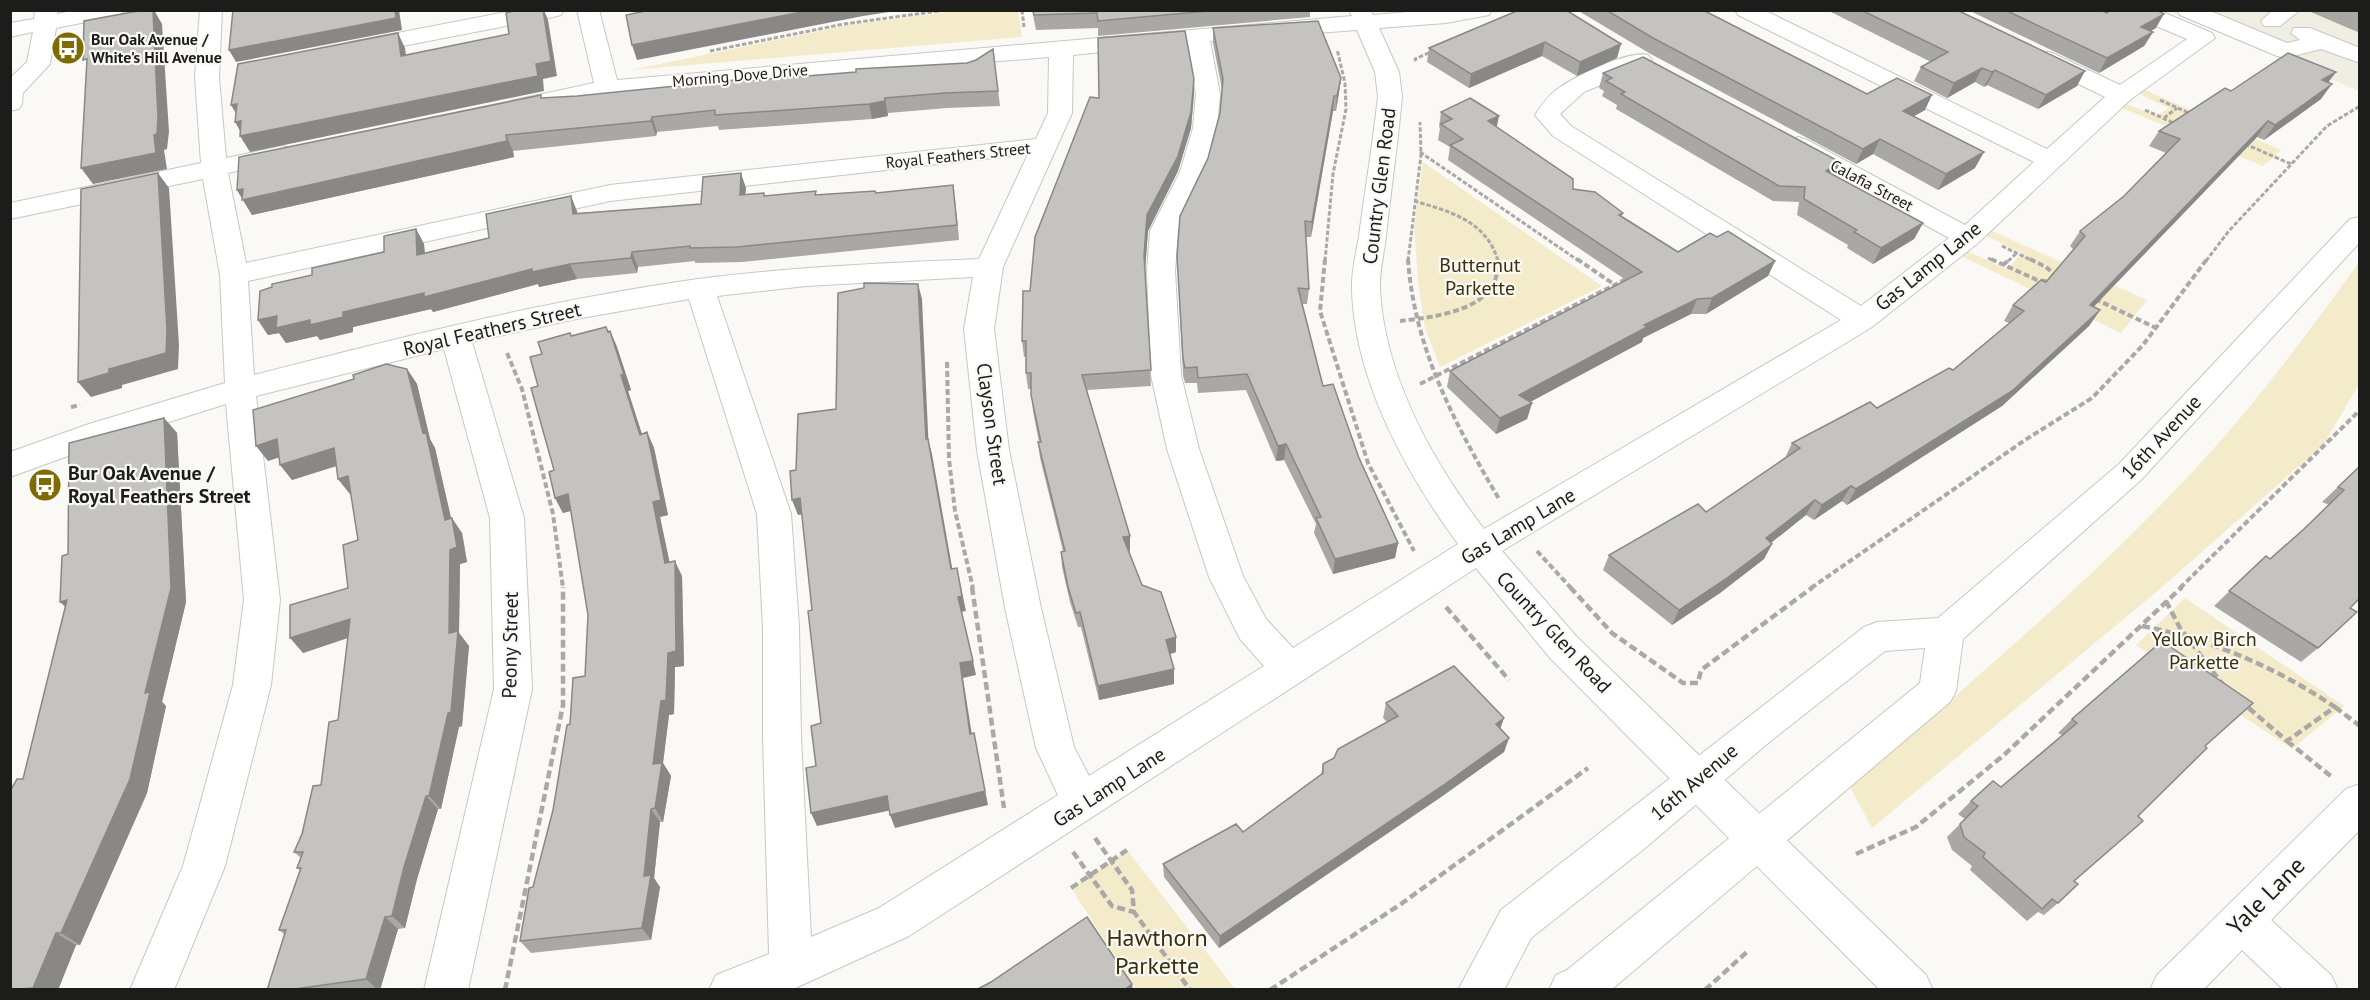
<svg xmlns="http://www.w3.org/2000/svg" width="2370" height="1000" font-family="'PT Sans',sans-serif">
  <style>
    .built { fill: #f0ede3 }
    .green { fill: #f3ebca }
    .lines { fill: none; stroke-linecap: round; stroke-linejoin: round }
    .minor-casing { stroke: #c7c7c4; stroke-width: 2 }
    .major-casing { stroke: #c7c7c4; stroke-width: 2 }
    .path-far2 { stroke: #aaa9a7; stroke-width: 3; stroke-dasharray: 4.5 2; stroke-linecap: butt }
    .path-far1 { stroke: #aaa9a7; stroke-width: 4; stroke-dasharray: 6 3; stroke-linecap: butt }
    .path { stroke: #aaa9a7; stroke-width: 4.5; stroke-dasharray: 8 4; stroke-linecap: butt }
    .minor { fill: #fff; fill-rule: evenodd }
    .major { fill: #fff; fill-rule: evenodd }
    .wall { fill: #a9a8a5 }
    .shaded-wall { fill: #898886 }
    .building { fill: #c4c3c0; stroke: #898886; stroke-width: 1.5 }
    .labels { text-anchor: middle; stroke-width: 4.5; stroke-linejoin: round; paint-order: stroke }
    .far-poi-label { font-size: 16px; font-weight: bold; fill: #1c1c1b; stroke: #faf9f6; text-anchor: start }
    .far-street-label { font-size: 16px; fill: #1c1c1b; stroke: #faf9f6 }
    .street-label { font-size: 20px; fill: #1c1c1b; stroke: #faf9f6 }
    .park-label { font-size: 20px; fill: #393109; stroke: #faf9f6 }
    .poi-label { font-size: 20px; font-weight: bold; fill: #1c1c1b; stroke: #faf9f6; text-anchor: start }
    .near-street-label { font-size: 24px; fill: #1c1c1b; stroke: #faf9f6 }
    .near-park-label { font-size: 24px; fill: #393109; stroke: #faf9f6 }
  </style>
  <rect width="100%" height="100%" fill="#faf9f6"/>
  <path class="built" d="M2167,11H2359V91Z"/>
  <path class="green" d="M956,11H1018L1022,37L631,70L849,25Z
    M2143,89L2281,150L2263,166L2117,106L2122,102L2156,116L2169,108L2137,93Z
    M1423,162L1602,286L1440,367L1425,328L1418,281L1414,226Z
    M1987,229L2147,300L2121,333L1959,255L1965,250L2007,269L2022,253L1982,234Z
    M2359,262V384L2324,444L2161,588L1872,828L1850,787C1963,689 2078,593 2181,484C2247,415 2304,339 2359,262Z
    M2185,598L2344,706L2292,749L2136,645Z
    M1127,850L1235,989H1136L1071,888Z"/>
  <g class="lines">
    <defs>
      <path id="minor" d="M35,10H57V14L76,10H124L121,15L56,28L50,64L23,93L22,104L19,109L10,111V78L27,62L33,32L10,37V23L34,19Z
        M200,10H222L219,77L226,158L283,146L292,149L296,154L292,159L228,173L246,263L610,185L1036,139L1048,113L1049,57L661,88L607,95L519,113L510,111L507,106L510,101L594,83L577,10H599L617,80L1352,16L1349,10H1371L1373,15L1430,10H1492L1489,15L1446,23L1379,28L1399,72L1402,96C1398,143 1391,189 1386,236C1384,254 1379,272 1380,290C1385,377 1433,462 1484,529L1841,320L1553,136L1535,115C1541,106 1547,97 1556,90C1573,77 1628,50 1648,55L1652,60L1648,65L1584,92L1560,114L1571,126L1861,306L1949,238L1789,150L1785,145L1789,140L1798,137L1807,140L1965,225L2034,162L1738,15L1735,10H1764L2047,149L2105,97L2034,62L2030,57L2034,52H2050L2120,85L2187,39L2130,15L2127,10H2158L2212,33L2215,38L2130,100L1978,243L1872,327L1502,551L1576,636L1926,975L1933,990H1880L1550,658L1476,568L909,936L791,990H709L716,975L769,954L763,737V627L757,514L689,299L576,319L472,342L524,518L532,689L468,990H424L494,689L490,518L444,349L256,396L280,600L271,685L225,866L174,990H130L183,866L233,685L244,600L226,404L112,440L10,477V452L89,424L225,383L220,275L203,179L10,219V203L201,163L195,77ZM1357,30L1375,72L1378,96C1373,143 1365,190 1359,236C1356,254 1351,273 1352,291C1355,381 1406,473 1458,544L1293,648L1266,619L1243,576L1199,449L1181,375L1175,271L1178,231L1206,172L1217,128L1220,94L1210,41ZM1187,43L1196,94L1193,128L1180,172L1150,231L1147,271L1151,375L1167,449L1209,577L1240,639L1264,666L1089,776L1074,747L1041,608L1009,450L994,329L1003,267L1072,113L1073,55ZM1028,154L979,259C885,263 791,267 698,279C549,300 400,337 254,375L248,281L610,201ZM973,277L964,329L977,450L1005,608L1036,748L1058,795L879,908L811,937L801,737L799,627L791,514L717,296L806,286Z
        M516,10H564L561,15L553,17L356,55L348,53L344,48L348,43L356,41Z
        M2177,10H2208L2287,43L2300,40L2291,33L2294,28H2310L2360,48V63L2321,49L2285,58L2277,56L2180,15Z
        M2273,10H2300L2280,26H2264L2261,21Z
        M2360,784V830L2271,920L2331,975L2338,990H2284L2242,950L2203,990H2150L2157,975L2346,789Z"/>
      <path id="major" d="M2360,217V242L2141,480L1963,639L1956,691L1950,702L1611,990H1549L1556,975L1567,970L1920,683L1925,648L1885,651L1767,744L1644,849L1531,938L1504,990H1458L1501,910L1864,627L1877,622L1938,618L2119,464L2350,219Z"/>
    </defs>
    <use href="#minor" class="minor-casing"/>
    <use href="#major" class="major-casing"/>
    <path class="path-far2" d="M1022,10L1024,27
      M710,51L844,24L946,10
      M1416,61L1415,59L1431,52
      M2160,100L2191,114
      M2145,110L2176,124
      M2164,118L2177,108
      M2245,144L2291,164
      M1420,152L1579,261
      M1414,201C1449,211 1487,221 1498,261
      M2002,246L2033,261
      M1988,258L1994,261
      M1325,261L1333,174L1346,109L1345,83L1337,49
      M1408,261L1421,155L1420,122
      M2008,261L2017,253
      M2206,261L2228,232L2327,126L2360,106"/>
    <path class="path-far1" d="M1325,259L1320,311L1368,463L1414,551
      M1408,259C1414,348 1455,424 1499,499
      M1577,259L1615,285
      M1991,259L2037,280L2051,282
      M2030,259L2046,267L2056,276
      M2003,265L2010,259
      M2095,299L2154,327
      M1400,321C1435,317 1504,310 1497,259
      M507,353L522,389L553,514L563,588
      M947,362L949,459L955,511L973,588
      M1420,384L1630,277
      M71,407L80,405
      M1537,551L1571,588
      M1811,588L2025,440L2092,398L2143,345L2207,259
      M2180,588L2360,410"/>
    <path class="path" d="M972,587L1004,808
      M1570,587L1612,633L1683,683H1698L1701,670L1813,587
      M2166,601L2180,628L2223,685
      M1446,607L1509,680
      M2142,626C2213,640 2275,667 2335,707L2287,741L2244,704
      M2335,707L2360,726
      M2287,741L2333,778
      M1095,838L1132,890L1134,912L1190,990
      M1073,852L1112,906L1134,912
      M1856,854L1916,827L2004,755L2182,587
      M1071,888L1127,850
      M505,990L563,705V587
      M1270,990L1401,904L1588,768
      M1705,990L1748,951"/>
    <use href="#minor" class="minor"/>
    <use href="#major" class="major"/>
  </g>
  <path class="wall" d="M1032,10H1310V17L1098,36V28L1036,30Z
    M1519,10L1617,58L1577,76L1542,56L1469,88L1427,62L1429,48Z
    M1577,10H1703L1867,94L1925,110L1914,116L1975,168L1938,190L1873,154L1856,164L1649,53Z
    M1827,10H1957L2077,86L2038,109L1987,85L1984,87L1975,82L1947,98L1914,81L1921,67L1931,62Z
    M1968,10H2100L2156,28L2151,31L2153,32L2144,46L2099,73Z
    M2306,10H2360V33Z
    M1213,28L1341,78L1336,111H1333L1311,237H1305L1309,289L1307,304H1302L1323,386L1359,458L1398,543L1395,558L1333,574L1314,533L1316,524L1284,460L1276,461L1246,390L1198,393L1197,383H1185L1183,375L1177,256L1208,158L1220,113L1222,90L1213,43Z
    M993,49L1000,106L947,108L888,113V116L872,119L719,130L718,126L657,132L656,136L513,151L514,157L252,215L237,190L542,98L577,96L744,79L745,81L967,63L976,60Z
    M1603,73L1840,162L1834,175L1923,223L1914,239L1873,264L1847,248L1848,245L1797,215L1799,202L1773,201L1616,109L1617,105L1602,96L1604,91L1599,88Z
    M1194,79V94L1191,128L1178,171L1148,231L1145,268L1151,386L1087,390L1130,536V551H1129L1142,585L1176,637V652L1170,654L1174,684L1099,700L1081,627H1078L1070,602L1062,567L1061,552L1063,551L1040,458L1038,442H1039L1033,411L1031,389H1028L1026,373V356L1024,357L1022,341L1030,291L1099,98Z
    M2328,82L2321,99L2264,140L2257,137L2093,307L2100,310L2089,326L2002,406L1847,505L1842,501L1814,520L1806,515L1771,543L1772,544L1764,559L1720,593L1672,625L1603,570L1609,555L1706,512L1785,458L1792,443L1877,408L1953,370L2009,323L2004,321L2013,305L2046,282L2074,250L2070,246L2080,231L2124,196L2166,153L2149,146L2159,131L2231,91Z
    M1441,112L1497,127L1573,189L1623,213L1622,216L1678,252L1717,237L1775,261L1768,276L1706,314H1691L1643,338L1642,342L1530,402L1532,403L1527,419L1496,434L1447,387L1450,371L1626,280L1448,160L1450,147L1438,140L1440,128L1439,127Z
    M953,185L959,240L742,262L695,263V261L638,267L637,273L577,279L539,287L538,284L433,312L431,309L353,327V332L320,340L317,336L286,343L279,333L268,335L258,320L312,275L384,252L416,229L424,244L425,253L489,238L577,211V213L701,204L746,188L745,194L765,196L876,193Z
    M610,331L617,347L631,390L628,391L642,434L647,432L654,448L668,515L660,517L669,562L682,576L684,666L675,667L674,714L669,715L663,763L671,776L663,822H660L654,878L660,887L651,940L531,953L520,941L553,810L570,724L585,676L588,615L571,511L563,513L555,498L554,470L538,386L571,336Z
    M407,369L417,384L430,439L435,448L451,519L462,533L467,562L460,564L459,633L469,646L462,726L459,727L441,809H438L417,879L405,928L398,929L380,990H267L284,934L279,930L300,870L297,868L301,858L294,852L321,785L338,720L348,638L303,653L348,588L358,540L351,493L350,494L338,479L337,466L292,480L280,457L268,461Z
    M164,418L177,433L186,602L162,702L166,706L147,793L80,945H76L58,990H10L23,779L65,607L68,554Z
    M2360,466L2350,608L2318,648L2301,662L2214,606L2266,556L2270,559L2304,529L2329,505L2322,502Z
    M1386,703L1504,718L1500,728L1509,738L1504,752L1441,797L1219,948L1164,877L1163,864L1243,832L1321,775L1323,764L1334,758L1387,722L1383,718Z
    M2072,719L2205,746L2074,881L2058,903L2044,915L2038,912L2027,921L1970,870L1972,866L1952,850L1947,837L1965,819L1958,814L1971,801L2001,787L2062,735L2058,733Z"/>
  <path class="shaded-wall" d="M153,10H154L162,24L169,132L167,149L164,150L167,169L93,184L81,168Z
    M395,10H399L402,30L236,62L229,50Z
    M543,10H544L548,20L557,76L543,79L544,91L250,152L240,136H243L235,122L536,64Z
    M812,10H902L863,16L637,60L632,45Z
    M2164,14L2156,28L2133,41L2141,27Z
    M2153,32L2144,46L2099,73L2107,58Z
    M398,33L405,48L408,71L401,56Z
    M1545,42L1542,56L1469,88L1471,74Z
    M1621,44L1617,58L1577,76L1580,62Z
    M1982,68L1975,82L1947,98L1954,83Z
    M1995,70L1987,85L1984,87L1992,72Z
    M2085,71L2077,86L2038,109L2046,95Z
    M2336,72L2325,87L2322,80Z
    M1341,78L1339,93L1336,111L1337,96Z
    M1194,79V94L1191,128L1178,171L1148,231L1145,271L1144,256L1147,215Z
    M2332,84L2321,99L2264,140L2275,125Z
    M1932,95L1925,110L1896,126L1903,111Z
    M1334,96L1333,111L1311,237L1312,222Z
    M885,98L888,116L872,119L869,104Z
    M237,104L240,120L231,105Z
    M1499,116L1496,131L1488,121Z
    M652,117L657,132L656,136L651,121Z
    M2268,121L2257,137L2080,321L2090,305Z
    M506,135L513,151L514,157L252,215L237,190Z
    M1880,139L1873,154L1856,164L1863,149Z
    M1984,152L1975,168L1938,190L1946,174Z
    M1840,162L1833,178L1826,171Z
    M158,173L169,188L179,345L178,369L122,385V388L91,397L78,382L109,369Z
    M741,173L746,188L744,210L740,195Z
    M953,185L955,200L959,240L957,225Z
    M571,196L577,211L580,229L573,214Z
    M1923,223L1914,239L1873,264L1881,248Z
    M416,229L424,244L426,270L417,255Z
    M632,252L638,267L637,273L631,258Z
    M1775,261L1768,276L1706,314L1712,298Z
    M570,264L577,279L539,287L538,284L433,312L431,309L353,327V332L320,340L317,336L286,343L279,333L268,335L258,320L277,316L532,269Z
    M918,284L922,299L929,454L926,439Z
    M1697,299L1691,314L1643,338L1642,342L1515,410L1519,395L1644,325Z
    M2100,310L2089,326L2002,406L1847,505L1856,489Z
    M610,331L617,347L631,390L628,391L647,450L640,435L621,375Z
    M407,369L417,384L430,439L435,448L455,535L445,520Z
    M1532,403L1527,419L1496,434L1500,418Z
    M164,418L177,433L186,602L162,702L166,706L147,793L80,945L61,933L145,693Z
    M647,432L654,448L668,515L660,517L673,578L665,563L653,502Z
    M277,439L289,454L268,461L256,446Z
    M928,439L932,454L955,584L951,569Z
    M1286,444L1284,460L1276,461L1278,446Z
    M334,448L345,463L292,480L280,465Z
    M348,476L359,491L350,494L338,479Z
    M1851,486L1842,501L1814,520L1822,505Z
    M568,494L577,509L563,513L555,498Z
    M800,498L805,514L798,515L792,500Z
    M1815,500L1806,515L1758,553L1766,538Z
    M452,518L462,533L467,562L460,564L459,633L469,646L462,726L459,727L441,809L429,796L449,633L450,550Z
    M1130,536V551L1124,553L1123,537Z
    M1398,543L1395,558L1333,574L1335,559Z
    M1772,544L1764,559L1720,593L1672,625L1679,610Z
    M675,561L682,576L684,666L675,667L674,714L669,715L663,763L671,776L663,822L655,808L653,764L668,653Z
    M957,568L966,611L961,612L958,597Z
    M67,600L76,617L60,602Z
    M350,619L362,633L303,653L290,638Z
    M1176,637V652L1167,655L1166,640Z
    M973,661L976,675L963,678L974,748L970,734L960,663Z
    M1174,669V684L1099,700L1098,686Z
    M1504,718L1499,732L1496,724Z
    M974,733L988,805L895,828L890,815Z
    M1509,738L1504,752L1441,797L1219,948L1220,936Z
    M426,796L438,809L417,879L405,928L392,916L404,867Z
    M887,796L892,810L817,826L811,813Z
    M651,809L660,822L654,878L660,887L651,940L642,928L644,876Z
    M385,917L398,929L380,990H378L366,979Z
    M56,933L76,945L58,990H36L33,988Z
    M1132,984L1133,990H1124Z"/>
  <path class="building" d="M143,10H153L158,117L157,134L154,135L156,153L81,168L87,59L83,60L84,21Z
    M233,10H395L396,18L229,50Z
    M516,10H543L551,61L536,64L538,76L240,136L241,121L235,122L237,104L231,105L238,64L398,33L401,56L509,34L506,13Z
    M650,10H812L632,45L626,15Z
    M1033,10H1220L1098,21L1097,13L1034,15Z
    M1519,10H1566L1621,44L1580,62L1545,42L1471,74L1429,48Z
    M1606,10H1703L1867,94L1897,78L1932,95L1903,111L1984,152L1946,174L1880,139L1863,149L1653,38Z
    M1861,10H1957L2085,71L2046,95L1995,70L1992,72L1982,68L1954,83L1921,67L1948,52Z
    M2005,10H2100L2107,13L2111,10H2157L2164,14L2141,27L2153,32L2107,58Z
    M1318,21L1341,78L1337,96H1334L1312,222L1305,221L1309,289L1298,288L1323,386L1333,384L1359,458L1398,543L1335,559L1316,518L1321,517L1286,444L1278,446L1247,374L1198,378L1197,367L1185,368L1183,359L1177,256L1180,216L1208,158L1220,113L1223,79L1213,28Z
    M1185,31L1194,79L1191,112L1178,156L1147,215L1144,256L1151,370L1082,375L1130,536L1123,537L1142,585L1161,592L1176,637L1166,640L1174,669L1098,686L1080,612L1076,613L1068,587L1061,552L1065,551L1038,442H1041L1031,395V373H1026V341H1022L1023,291H1030L1035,237L1090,97L1099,98L1098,38Z
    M993,49L998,91L945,93L885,98V101L869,104L715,115V110L652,117L651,121L506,135L507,141L242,200L243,189L237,190L239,157L541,95V98L577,96L744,79V81L856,72V69L967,63L976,60Z
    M2288,53L2336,72L2322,80L2332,84L2275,125L2268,121L2090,305L2100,310L2012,391L1856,489L1851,486L1822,505L1815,500L1766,538L1772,544L1727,578L1679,610L1609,555L1698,504L1706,512L1800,448L1792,443L1870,402L1877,408L1949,368L1953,370L2024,311L2013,305L2041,280L2046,282L2085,236L2080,231L2124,196L2180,139L2159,131L2225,88L2231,91Z
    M1643,57L1840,162L1826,171L1923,223L1881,248L1854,232L1857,230L1804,199L1805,187L1779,186L1621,94L1625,92L1606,81L1612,78L1603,73Z
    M1470,98L1499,116L1488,121L1573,179V189L1595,192L1623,213L1619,215L1678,252L1710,233L1717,237L1728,231L1775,261L1712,298L1697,299L1644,325L1647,327L1519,395L1532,403L1500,418L1450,371L1642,272L1450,145L1463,139L1441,124L1452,119L1441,112Z
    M158,173L167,330L166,353L109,369V373L78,382L81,189Z
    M741,173L740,195L764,193V196L816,191L815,195L875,191L876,193L953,185L957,225L737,247L690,248V246L632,252L631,258L570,264L532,272V269L424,297V293L343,312V317L310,325V320L276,328L277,316L258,320L260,291L272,287V284L312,275V268L384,252V236L416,229L417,255L489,238L486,214L571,196L573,214L701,204L703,177Z
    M864,283L918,284L926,439H928L951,569L957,568L962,596L958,597L973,661L960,663L970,734L974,733L985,791L890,815L887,796L811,813L806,768L816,766L811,726L821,723L808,611L812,610L800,498L792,500L790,471L796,470L798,414L836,409L838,293L864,288Z
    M606,327L608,332L610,331L624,375H621L640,435L647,432L661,500L653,502L665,563L675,561L676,651L668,653L666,700L661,701L653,764L662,763L655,808L651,809L644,876L651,875L642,928L520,941L529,888L533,887L553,810L567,725L570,724L573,678L585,676L588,615L568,494L555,498L549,472L554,470L531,388L538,386L530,357L542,354L538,342L570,333L571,336Z
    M386,364L407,369L423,433L426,432L445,520L452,518L457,547L450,550L449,633L458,631L451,712L448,713L429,796H426L404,867L392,916L385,917L366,979L288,990H267L286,930H279L301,868H297L303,852H294L302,834L313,786L321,785L329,722L338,720L350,619L290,638V605L348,588L343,545L358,540L348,476L338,479L334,448L280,465L277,439L256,446L253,410L354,379L353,375Z
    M164,418L171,588L145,693L150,692L130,779L61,933H56L33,988L10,990V791L17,779H23L67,600L60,602L62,556L68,554L69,443Z
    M2360,466V598L2350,608L2357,612L2318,648L2229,591L2266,556L2270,559L2304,529L2344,490L2338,487Z
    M2162,641L2253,703L2205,746L2207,748L2138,816L2143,821L2074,881L2078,884L2058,903L2052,899L2042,909L1983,857L1985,853L1964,837L1960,824L1978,806L1971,801L1993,781L2001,787L2077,723L2072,719Z
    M1454,666L1504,718L1496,724L1509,738L1445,784L1220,936L1163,864L1236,824L1243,832L1323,773V764L1334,758L1338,749L1398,716L1386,703Z
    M1087,917L1132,984L1124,990H976L991,982Z"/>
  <defs>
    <symbol id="bus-disc" viewBox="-11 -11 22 22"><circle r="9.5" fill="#7e6b04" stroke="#faf9f6"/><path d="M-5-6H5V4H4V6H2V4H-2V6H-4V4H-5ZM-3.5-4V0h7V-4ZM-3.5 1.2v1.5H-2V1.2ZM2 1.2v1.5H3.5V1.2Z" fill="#fff"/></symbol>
  </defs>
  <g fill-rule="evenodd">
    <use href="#bus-disc" x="49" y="29" width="38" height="38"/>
    <use href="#bus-disc" x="26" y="466" width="38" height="38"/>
  </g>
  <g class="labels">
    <g class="far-poi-label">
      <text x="91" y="45">Bur Oak Avenue /<tspan x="91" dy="18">White's Hill Avenue</tspan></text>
    </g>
    <g class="far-street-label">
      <text transform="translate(740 75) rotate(-5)" y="6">Morning Dove Drive</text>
      <text transform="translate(958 155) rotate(-6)" y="6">Royal Feathers Street</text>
      <text transform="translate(1872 185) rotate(28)" y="6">Calafia Street</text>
    </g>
    <g class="street-label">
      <text transform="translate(1379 186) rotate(-83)" y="7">Country Glen Road</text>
      <text transform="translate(1928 266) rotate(-39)" y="7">Gas Lamp Lane</text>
      <text transform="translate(492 329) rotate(-13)" y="7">Royal Feathers Street</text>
      <text transform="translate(992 424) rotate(82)" y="7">Clayson Street</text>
      <text transform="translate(2161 437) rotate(-47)" y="7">16th Avenue</text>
      <text transform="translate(1518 526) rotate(-31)" y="7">Gas Lamp Lane</text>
      <text transform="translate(1554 632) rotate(47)" y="7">Country Glen Road</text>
      <text transform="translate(510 645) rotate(-89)" y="7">Peony Street</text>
      <text transform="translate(1694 782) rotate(-40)" y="7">16th Avenue</text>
      <text transform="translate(1109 787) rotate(-33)" y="7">Gas Lamp Lane</text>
    </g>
    <g class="park-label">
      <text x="1480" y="272">Butternut<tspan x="1480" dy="23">Parkette</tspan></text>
      <text x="2204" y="646">Yellow Birch<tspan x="2204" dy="23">Parkette</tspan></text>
    </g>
    <g class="poi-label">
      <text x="68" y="480">Bur Oak Avenue /<tspan x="68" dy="23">Royal Feathers Street</tspan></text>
    </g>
    <g class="near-street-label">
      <text transform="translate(2266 896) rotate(-45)" y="8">Yale Lane</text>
    </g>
    <g class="near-park-label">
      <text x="1157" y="946">Hawthorn<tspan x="1157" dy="28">Parkette</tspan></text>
    </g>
  </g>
  <rect width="2370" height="1000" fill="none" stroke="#1c1c1b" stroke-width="24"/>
</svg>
